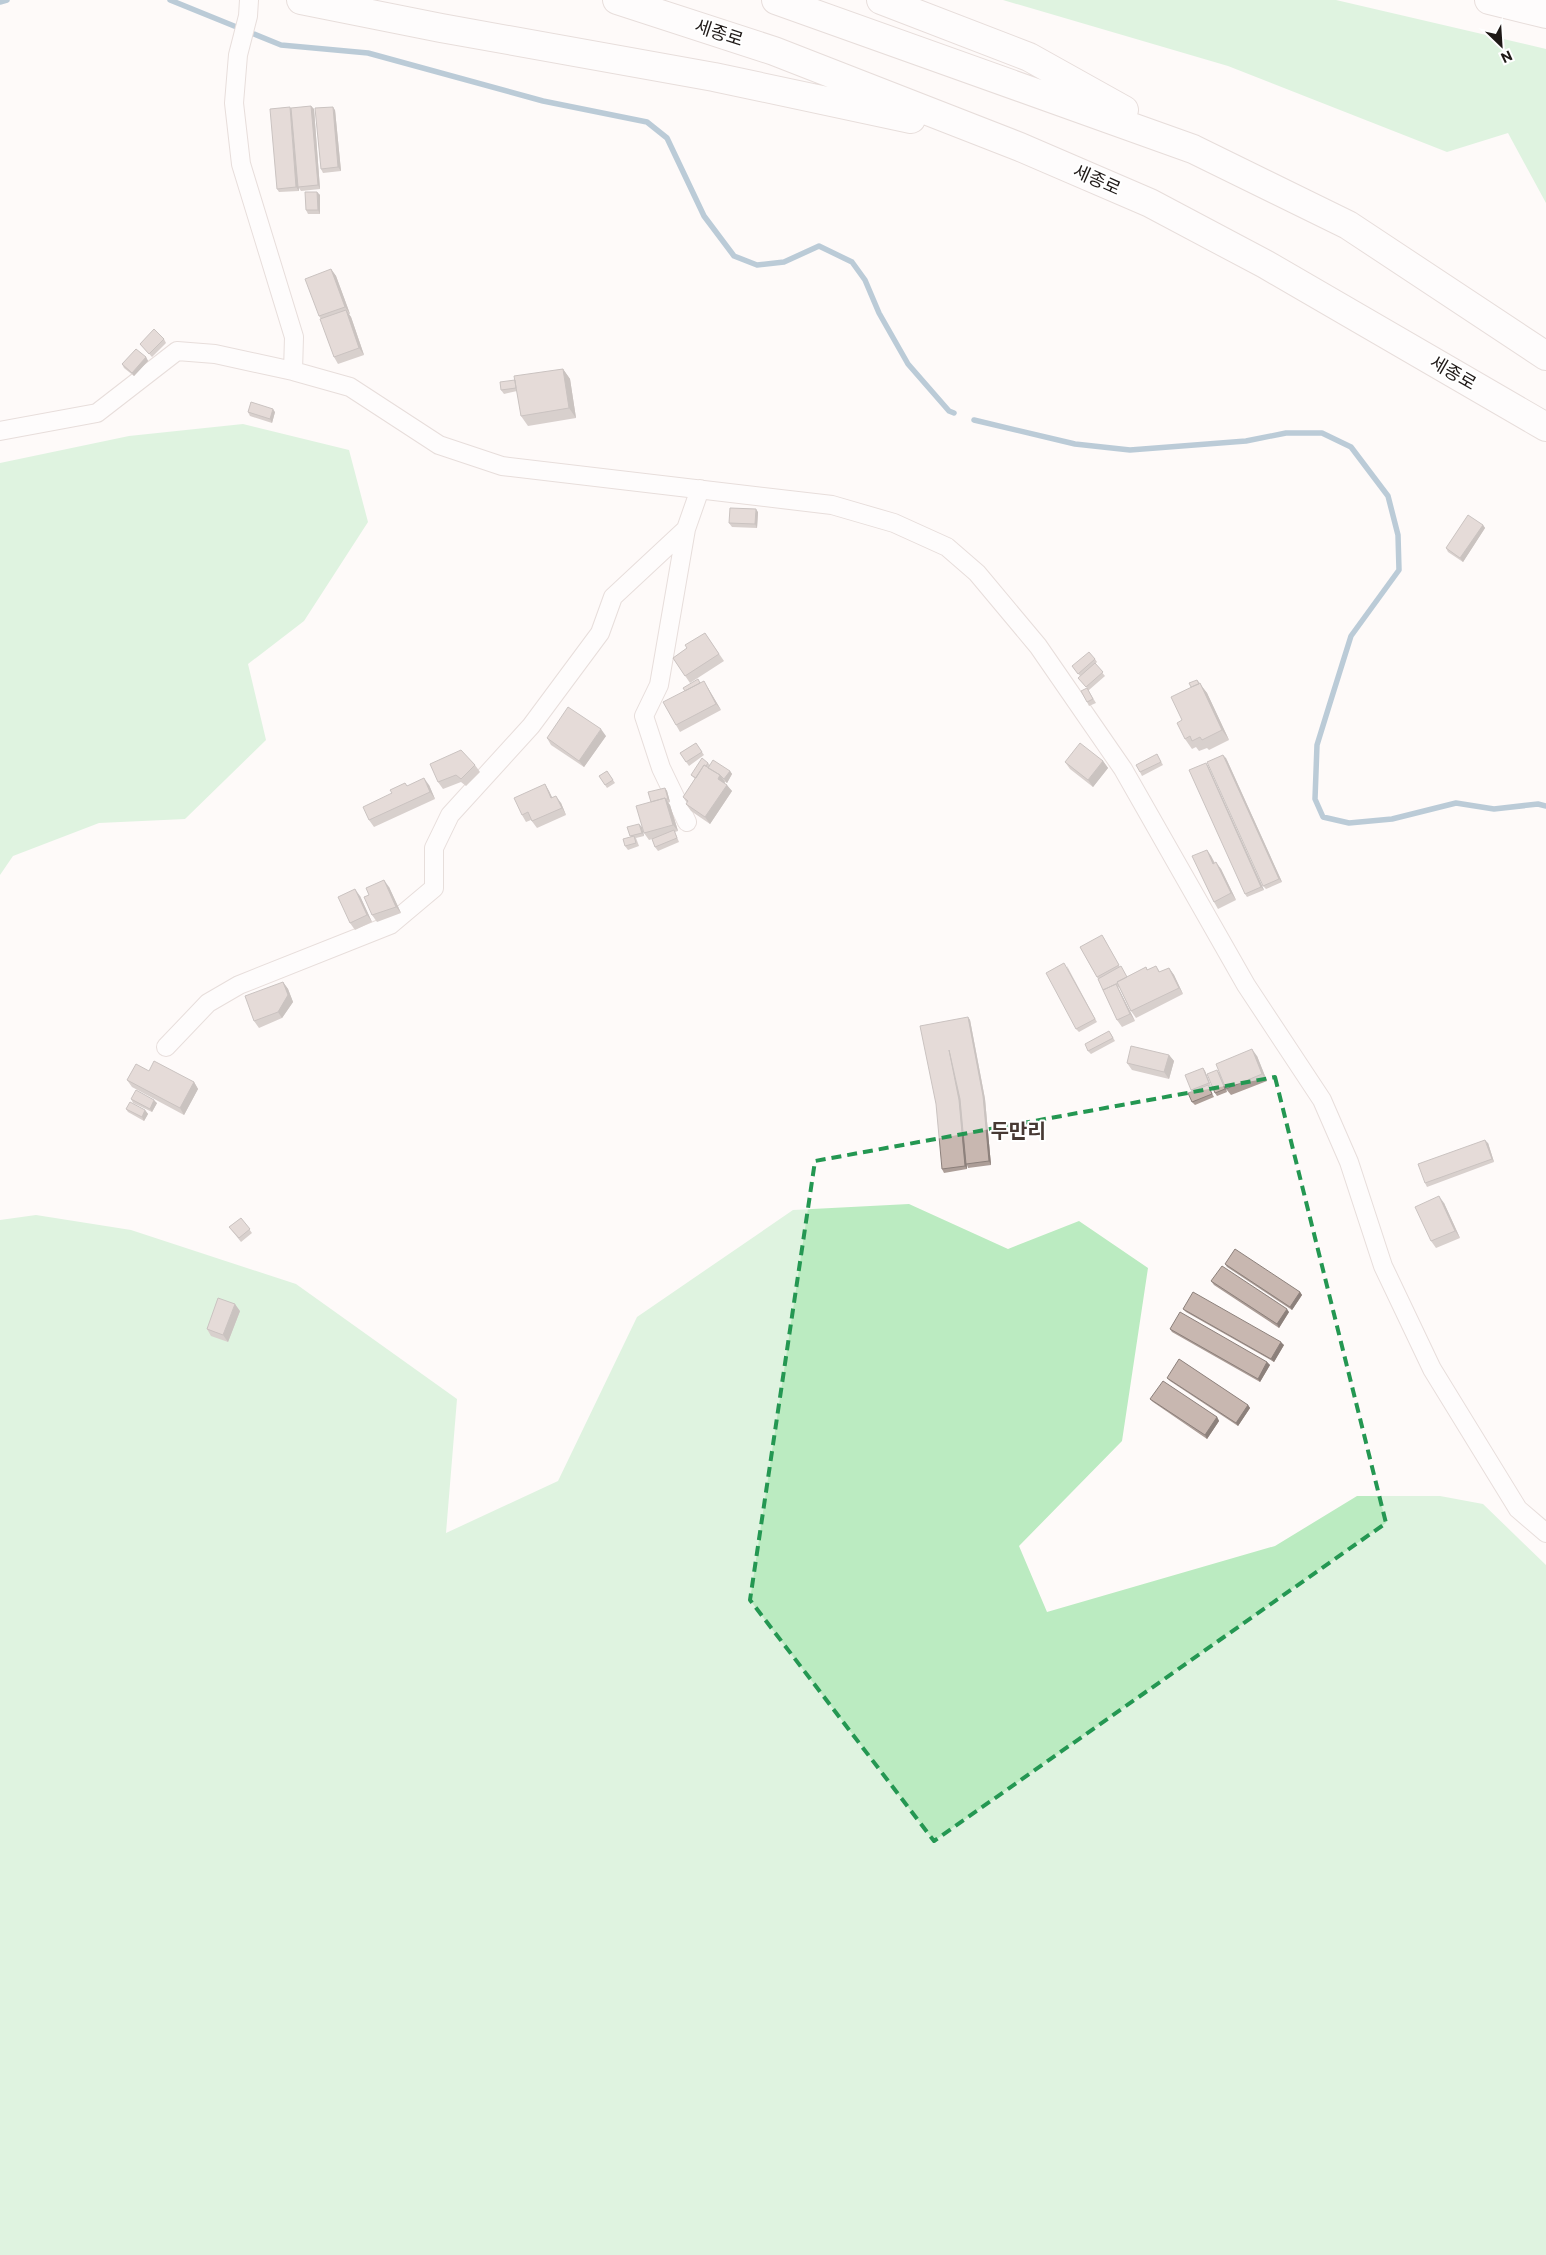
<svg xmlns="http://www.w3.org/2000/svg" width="1546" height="2255" font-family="Commissioner,'Noto Sans KR',sans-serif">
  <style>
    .green { fill: #bbebc1 }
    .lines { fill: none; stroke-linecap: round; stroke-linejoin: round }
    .stream { stroke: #6b93ae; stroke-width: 5.5 }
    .street-casing { stroke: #cdbcb6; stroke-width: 20 }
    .highway-casing { stroke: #cdbcb6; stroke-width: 30 }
    .street { stroke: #fff; stroke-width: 18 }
    .highway { stroke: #fff; stroke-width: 28 }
    .wall { fill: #ac9d97 }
    .shaded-wall { fill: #8c807b }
    .building { fill: #c8b7b0; stroke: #8c807b }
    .marked { fill: none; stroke: #249752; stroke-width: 4; stroke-dasharray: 10 6; stroke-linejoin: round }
    .labels { text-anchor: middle; stroke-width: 4; stroke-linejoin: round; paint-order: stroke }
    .street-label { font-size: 18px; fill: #1f1917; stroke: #fff }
    .quarter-label { font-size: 20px; font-weight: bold; fill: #473934; stroke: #fff }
  </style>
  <rect width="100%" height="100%" fill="#fefaf9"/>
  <path class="green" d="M1003,0H1336L1546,49V203L1508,133L1447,152L1228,66Z
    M243,424L349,450L368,522L304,621L248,664L266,740L185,819L99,823L13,856L0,875V463L129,436Z
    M909,1204L1008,1249L1079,1221L1148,1268L1122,1441L1019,1546L1047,1612L1275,1546L1357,1496H1440L1483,1504L1546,1565V2255H0V1220L36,1215L131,1230L296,1284L457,1399L446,1533L558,1481L637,1317L793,1210Z"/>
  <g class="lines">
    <path class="stream" d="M170,0L281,45L368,53L543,101L647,122L667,138L704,216L734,256L757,265L784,262L819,246L852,262L865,280L879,313L908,364L949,411L954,413
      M0,2L7,0
      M974,420L1075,444L1130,450L1246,441L1286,433H1322L1351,447L1388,496L1398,535L1399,570L1351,636L1330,703L1317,745L1315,799L1323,817L1349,823L1392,819L1456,803L1494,809L1538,804L1546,806"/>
    <defs>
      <path id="street" d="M249,0L248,16L238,55L234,103L241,164L294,337L293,371L350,387L439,445L502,466L832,505L894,523L947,547L977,573L1038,646L1123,769L1246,985L1322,1100L1349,1162L1383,1266L1432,1369L1518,1509L1546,1533
        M0,431L97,413L177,351L215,354L293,371
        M687,822L661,768L644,716L659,685L686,529L700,489
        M166,1047L208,1003L239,985L390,925L434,888V848L450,815L531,726L600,633L613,597L686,529"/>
      <path id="highway" d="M301,0L441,28L714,77L911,119
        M617,0L774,51L1020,147L1150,203L1265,264L1546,427
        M776,0L1193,149L1348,225L1546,356
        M881,0L1029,57L1124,110
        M1489,0L1546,14"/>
    </defs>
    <use href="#street" class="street-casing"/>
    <use href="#highway" class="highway-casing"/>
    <use href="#street" class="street"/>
    <use href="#highway" class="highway"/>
  </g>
  <path class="wall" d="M311,106L314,109L320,189L301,191L299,188V191L279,192L277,189Z
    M335,110L341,171L323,173L321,169Z
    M317,192L320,195V214H308L306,210Z
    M331,269L336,276L350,314H349L351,317L364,355L338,364L334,357L321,319L319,316Z
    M164,339L166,343L152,357L140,344Z
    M146,357L148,361L134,376L124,368L122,364Z
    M563,369L570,379L576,418L528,426L521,416L517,391L504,394L501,390L515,380Z
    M248,412H275L272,423L250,416Z
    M758,512L757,528L732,527L729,523Z
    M1483,525L1485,528L1463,562L1448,552L1446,548Z
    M705,633L724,661L690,683L673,658L687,648Z
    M1095,659L1097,662L1095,664L1105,676L1089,690H1088L1096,703L1089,706L1087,702V688L1081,681L1078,678L1080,676L1072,666Z
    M1197,680L1207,693L1229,740L1209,750L1207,748L1199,751L1196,747L1192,749L1185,739L1182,720L1191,687Z
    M700,682L708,688L721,710L680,732L676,725Z
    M606,736L584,767L551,745L547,738Z
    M696,743L704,755L689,766L680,753Z
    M1157,754L1163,765L1142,776L1140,772Z
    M1226,758L1282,882L1266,889L1263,886Z
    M1103,761L1108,768L1093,787L1070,769L1065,762Z
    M708,763L710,765L730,771L732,774L727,783L724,781L725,782L724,783L732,791L710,824L691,811L686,804L687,803L683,797L695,779L691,775Z
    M1206,763L1208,766L1264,890L1247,897L1245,894Z
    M475,765L480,772L466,786L461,782L443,789L438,782Z
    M607,771L615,783L607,788L599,776Z
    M405,783L407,786L429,785L435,799L374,827L369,820L392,793Z
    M545,784L549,791L552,798L561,803L566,815L537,828L531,820L526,822L522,815Z
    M665,788L667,791L670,802L668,803L670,805L678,831L675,832L679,842L658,851L655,847L652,839L649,840L644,833L651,802Z
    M642,827L644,836L636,838L639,846L628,850L625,846L631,837L630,836Z
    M1207,850L1211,856L1215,863L1221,869L1236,900L1218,909L1214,902Z
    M389,887L401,913L377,922L372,915L369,895Z
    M360,896L372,922L355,930L350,923Z
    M1104,938L1120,967L1123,970L1127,977L1146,967L1148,970L1156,966L1160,972L1169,968L1174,975L1183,994L1136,1018L1131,1011L1119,987L1118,988L1135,1021L1122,1027L1117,1020L1098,979L1080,947Z
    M1067,966L1097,1022L1079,1032L1076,1029Z
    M283,982L288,989L293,1002L282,1018L259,1028L254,1021Z
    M968,1017L970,1020L985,1099L991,1165L968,1168L967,1165V1169L944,1173L942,1169Z
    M1111,1034L1115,1041L1091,1054L1088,1051Z
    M1169,1055L1174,1061L1169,1079L1132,1070L1127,1063Z
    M1257,1056L1267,1081L1231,1095L1226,1089Z
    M1203,1068L1205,1071L1211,1086L1209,1087L1214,1097L1195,1105L1192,1102V1092L1191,1090Z
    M1217,1070L1219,1073L1227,1092L1217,1096L1215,1093Z
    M149,1071L194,1082L198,1089L184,1115L132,1087L127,1080Z
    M131,1099L157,1103L152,1112L133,1103Z
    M126,1109L145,1110L148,1114L144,1121L128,1112Z
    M1488,1143L1494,1162L1427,1187L1425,1183Z
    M1444,1203L1460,1238L1436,1248L1431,1241Z
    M241,1218L252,1233L241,1242L229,1227Z
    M1225,1264L1300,1292L1302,1295L1292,1310L1227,1267Z
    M1211,1281L1289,1312L1279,1328L1214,1285Z
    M1183,1309L1284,1345L1274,1362L1186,1312Z
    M240,1311L228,1342L211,1336L207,1329Z
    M1170,1329L1267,1362L1270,1365L1260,1382L1172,1332Z
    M1167,1378L1248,1405L1250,1408L1238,1426L1170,1381Z
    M1150,1399L1217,1417L1219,1421L1207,1439L1153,1402Z"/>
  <path class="shaded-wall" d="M311,106L314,109L320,189L318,185Z
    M290,107L292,111L299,191L296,187Z
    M333,107L335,110L341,171L338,167Z
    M317,192L320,195V214L318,210Z
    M331,269L336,276L350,314L345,307Z
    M346,310L351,317L364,355L359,348Z
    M146,357L148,361L134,376L132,373Z
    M563,369L570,379L576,418L569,408Z
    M273,409L275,412L272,423L270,419Z
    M756,509L758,512L757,528L755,524Z
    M1483,525L1485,528L1463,562L1460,558Z
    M1197,680L1207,693L1229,740L1222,730Z
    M704,681L708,688L721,710L716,704Z
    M601,729L606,736L584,767L579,761Z
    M1223,755L1226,758L1282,882L1279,879Z
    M1103,761L1108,768L1093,787L1088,780Z
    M1206,763L1208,766L1264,890L1261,887Z
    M730,771L732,774L727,783L724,779Z
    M720,775L725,782L723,786L718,779Z
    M424,778L429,785L435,799L430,792Z
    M545,784L549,791L556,805L551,798Z
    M727,785L732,791L710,824L705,817Z
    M665,788L667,791L670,802L668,799Z
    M556,796L561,803L566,815L562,808Z
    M665,798L670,805L678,831L673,825Z
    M639,824L642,827L644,836L642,833Z
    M1207,850L1211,856L1218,871L1213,864Z
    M1216,862L1221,869L1236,900L1231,893Z
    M384,880L389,887L401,913L396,907Z
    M355,889L360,896L372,922L367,915Z
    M1169,968L1174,975L1183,994L1179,988Z
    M283,982L288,989L293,1002L282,1018L278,1012Z
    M1116,984L1120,991L1135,1021L1130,1014Z
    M968,1017L970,1020L985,1099L991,1165L989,1161Z
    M1252,1049L1257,1056L1267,1081L1262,1074Z
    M949,1050L961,1104L967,1169L965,1166Z
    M1169,1055L1174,1061L1169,1079L1164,1072Z
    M1203,1068L1205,1071L1211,1086L1209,1083Z
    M1217,1070L1219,1073L1227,1092L1225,1089Z
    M194,1082L198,1089L184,1115L180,1108Z
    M154,1100L157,1103L152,1112L150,1109Z
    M145,1110L148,1114L144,1121L142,1117Z
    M1485,1140L1488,1143L1494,1162L1492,1159Z
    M1439,1196L1444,1203L1460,1238L1455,1231Z
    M1300,1292L1302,1295L1292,1310L1290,1307Z
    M235,1304L240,1311L228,1342L223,1335Z
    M1287,1309L1289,1312L1279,1328L1277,1324Z
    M1281,1342L1284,1345L1274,1362L1271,1359Z
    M1267,1362L1270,1365L1260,1382L1258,1379Z
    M1248,1405L1250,1408L1238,1426L1236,1423Z
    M1217,1417L1219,1421L1207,1439L1205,1435Z"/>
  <path class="building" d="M311,106L318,185L298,187L291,108Z
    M290,107L296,187L277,189L270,109Z
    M333,107L338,167L321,169L315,108Z
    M305,192H317L318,210H306Z
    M331,269L345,307L319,316L305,279Z
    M346,310L359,348L334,357L320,319Z
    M154,329L164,339L149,354L140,344Z
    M136,349L146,357L132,373L122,364Z
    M563,369L569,408L521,416L514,376Z
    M515,380L516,388L501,390L500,382Z
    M251,402L273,409L270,419L248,412Z
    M730,508L756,509L755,524L729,523Z
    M1468,515L1483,525L1460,558L1446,548Z
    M705,633L719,654L685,676L673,658L687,648L685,645Z
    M1089,652L1095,659L1078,674L1072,666Z
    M1095,663L1103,672L1086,687L1078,678Z
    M698,679L700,683L685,691L683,688Z
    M1197,680L1199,684L1191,687L1189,683Z
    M704,681L716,704L676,725L663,702Z
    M1200,683L1222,730L1202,740L1200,737L1192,741L1190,736L1185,739L1177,723L1182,720L1171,697Z
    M1087,688L1093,699L1087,702L1081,691Z
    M568,707L601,729L579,761L547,738Z
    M696,743L702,752L686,762L680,753Z
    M1080,743L1103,761L1088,780L1065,762Z
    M461,750L475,765L461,779L456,775L438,782L430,764Z
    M1157,754L1161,762L1140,772L1136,765Z
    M1223,755L1279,879L1263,886L1207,762Z
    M702,758L708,763L706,766L704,765L696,778L691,775Z
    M713,760L730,771L724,779L720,775L708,768Z
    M1206,763L1261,887L1245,894L1189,770Z
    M704,765L720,775L718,779L727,785L705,817L686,804L688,801L683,797Z
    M607,771L613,780L605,785L599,776Z
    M424,778L430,792L369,820L363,807L392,793L390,790L405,783L407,786Z
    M545,784L551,798L556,796L562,808L532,821L528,812L522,815L514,798Z
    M665,788L668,799H665V798L651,802L648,792Z
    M665,798L673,825L644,833L636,806Z
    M639,824L642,833L630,836L627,827Z
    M674,830L677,838L655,847L652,839Z
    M634,836L636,843L625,846L623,839Z
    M1207,850L1213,864L1216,862L1231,893L1214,902L1192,856Z
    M384,880L396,907L372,915L364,897L369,895L366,888Z
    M355,889L367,915L350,923L338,897Z
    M1102,935L1119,965L1097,977L1080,947Z
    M1064,963L1095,1019L1076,1029L1046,973Z
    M1121,966L1127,977L1117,982L1118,983L1116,984L1103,990L1098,979Z
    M1156,966L1159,972L1169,968L1179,988L1131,1011L1117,982L1146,967L1147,970Z
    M283,982L288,995L278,1012L254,1021L245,996Z
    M1116,984L1130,1014L1117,1020L1103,990Z
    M968,1017L983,1096L989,1161L966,1164L960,1099L949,1050L959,1100L965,1166L942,1169L936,1104L920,1026Z
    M1109,1031L1113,1038L1088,1051L1085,1044Z
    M1131,1046L1169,1055L1164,1072L1127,1063Z
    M1252,1049L1262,1074L1226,1089L1216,1064Z
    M154,1061L194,1082L180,1108L127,1080L136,1064L149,1071Z
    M1203,1068L1209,1083L1191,1090L1185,1075Z
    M1217,1070L1225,1089L1215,1093L1207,1074Z
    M1208,1085L1212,1094L1192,1102L1188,1093Z
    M136,1090L154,1100L150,1109L131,1099Z
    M130,1102L145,1110L142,1117L126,1109Z
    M1485,1140L1492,1159L1425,1183L1418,1164Z
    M1439,1196L1455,1231L1431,1241L1415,1207Z
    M241,1218L250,1229L239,1238L229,1227Z
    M1235,1249L1300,1292L1290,1307L1225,1264Z
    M1222,1266L1287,1309L1277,1324L1211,1281Z
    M1193,1292L1281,1342L1271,1359L1183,1309Z
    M218,1298L235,1304L223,1335L207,1329Z
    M1180,1312L1267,1362L1258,1379L1170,1329Z
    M1179,1359L1248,1405L1236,1423L1167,1378Z
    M1163,1381L1217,1417L1205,1435L1150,1399Z"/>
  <path d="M0 0H1546V2255H0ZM1275,1077L1386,1523L934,1841L750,1600L815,1161Z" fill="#fefaf9" fill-opacity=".55" fill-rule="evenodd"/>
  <path class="marked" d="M1275,1077L1386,1523L934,1841L750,1600L815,1161Z"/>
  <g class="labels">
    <g class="street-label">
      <text transform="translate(719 33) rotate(18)" y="6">세종로</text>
      <text transform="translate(1097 180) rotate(24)" y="6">세종로</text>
      <text transform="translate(1453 373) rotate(30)" y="6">세종로</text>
    </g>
    <g class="quarter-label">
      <text x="1018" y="1138">두만리</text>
    </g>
  </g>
  <g transform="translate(1501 45) rotate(155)" stroke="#ffffff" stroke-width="4" paint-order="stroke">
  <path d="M0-4L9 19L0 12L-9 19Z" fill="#1f1917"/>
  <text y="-8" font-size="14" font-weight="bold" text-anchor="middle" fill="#1f1917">N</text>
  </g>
</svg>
